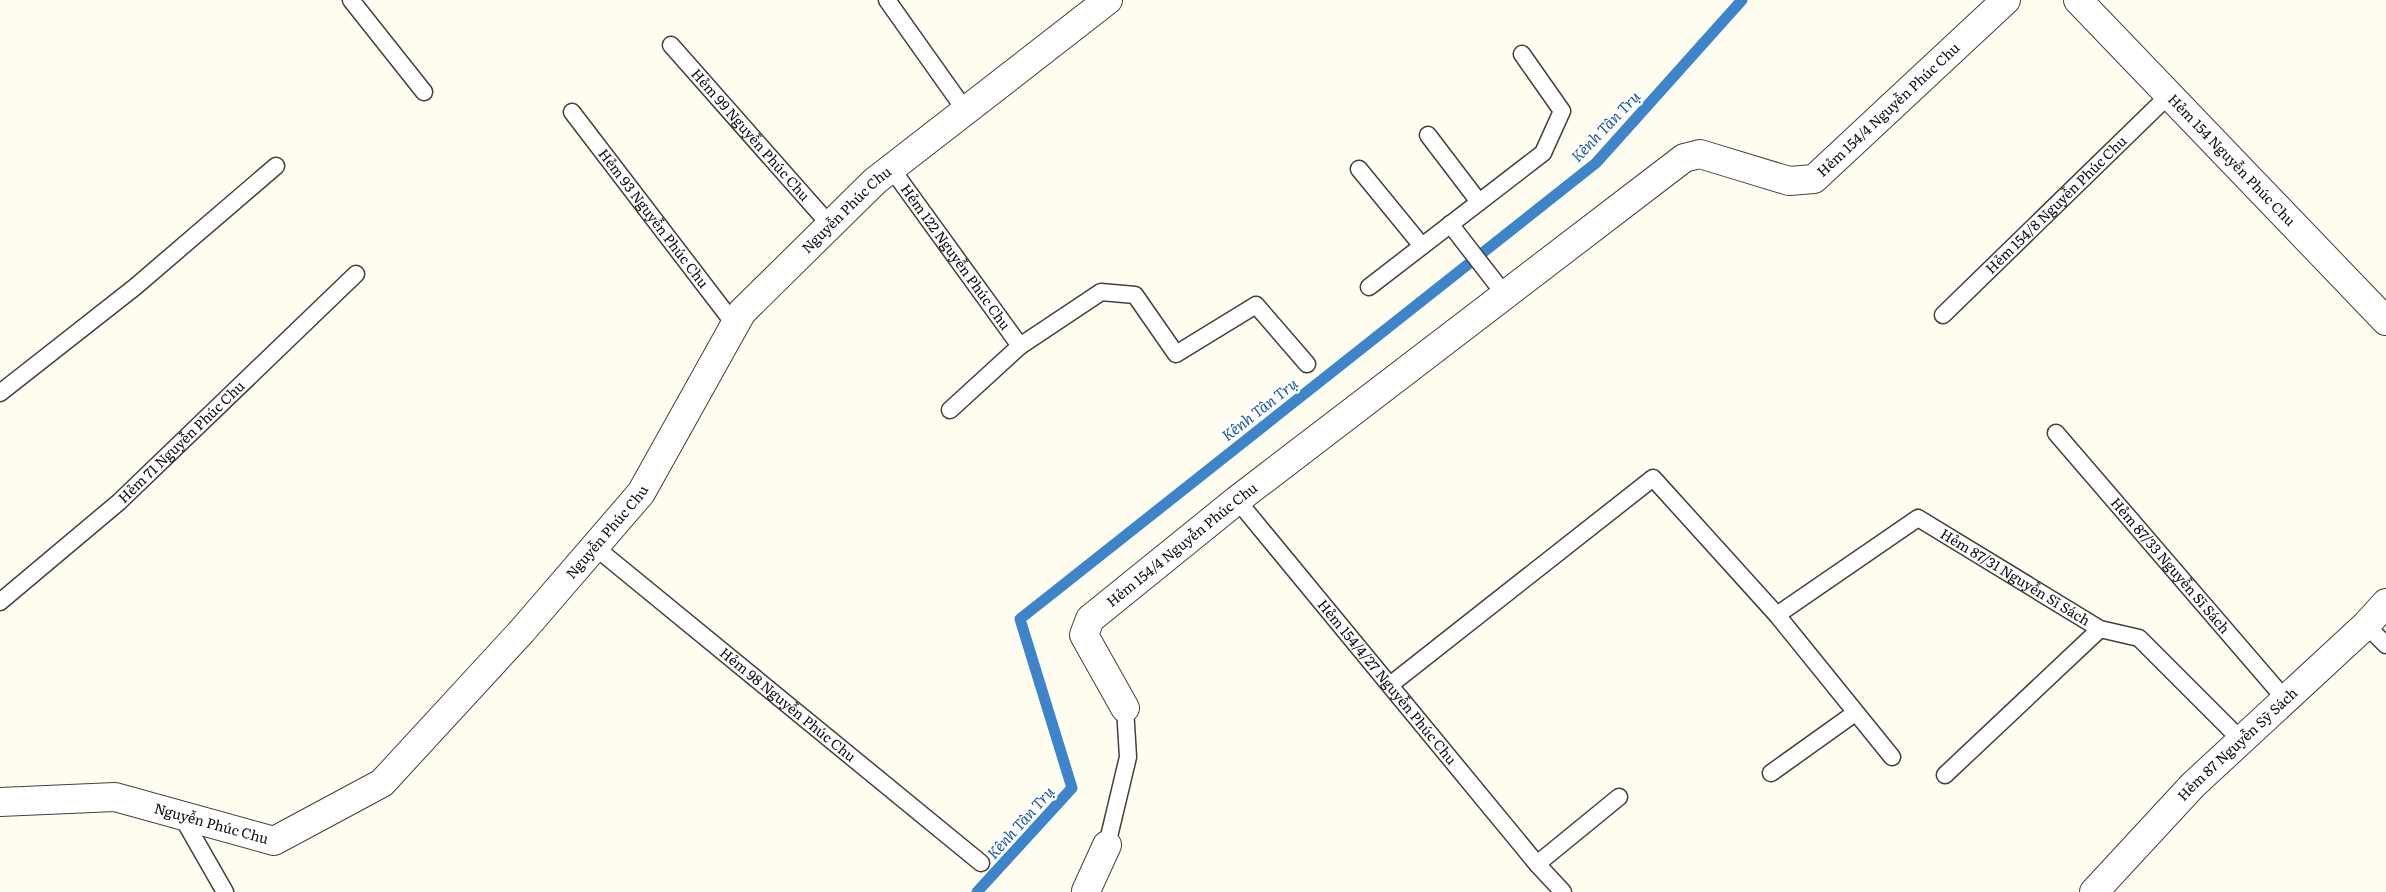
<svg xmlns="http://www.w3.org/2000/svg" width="2386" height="892" font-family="Literata,serif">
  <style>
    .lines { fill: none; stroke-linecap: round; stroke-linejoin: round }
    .stream { stroke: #3e84ca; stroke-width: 11 }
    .service-casing { stroke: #414141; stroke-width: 19 }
    .minor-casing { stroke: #414141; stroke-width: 30 }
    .service { stroke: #fff; stroke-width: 16 }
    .minor { stroke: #fff; stroke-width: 28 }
    .labels { text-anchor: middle; stroke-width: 5; stroke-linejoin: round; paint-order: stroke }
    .street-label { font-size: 14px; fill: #0e0e0e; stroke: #fff }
    .water-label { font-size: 15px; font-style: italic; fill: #1a579d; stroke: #fff }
  </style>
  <rect width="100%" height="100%" fill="#fffdef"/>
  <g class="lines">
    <path class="stream" d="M977,892L1072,788L1020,619L1596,163L1742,0"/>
    <defs>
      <g id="service">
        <path d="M351,0L424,92"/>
        <path d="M887,0L965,110"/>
        <path id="s1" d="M671,45L830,225"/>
        <path id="s2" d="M572,112L735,325"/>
        <path d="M1428,135L1479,202"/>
        <path id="s3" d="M891,168L1020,346"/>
        <path d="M1359,169L1422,246"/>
        <path d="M1450,224L1505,295"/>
        <path d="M1369,287L1543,153L1562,111L1522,54"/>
        <path id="s4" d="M1943,315L2169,95"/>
        <path d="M0,393L135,287L276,166"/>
        <path d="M950,410L1020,346L1101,292L1135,295L1176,354L1256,305L1307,364"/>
        <path id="s5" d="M2056,433L2285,699"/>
        <path id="s6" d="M1237,500L1537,864L1563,892"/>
        <path id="s7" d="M595,547L981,863"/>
        <path id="s8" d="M0,602L119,502L356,274"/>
        <path id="s9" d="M1777,615L1918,518L2100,629L2139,638L2241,740"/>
        <path d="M2366,625L2386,645"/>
        <path d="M1390,685L1653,478L1777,615L1892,757"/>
        <path d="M1771,773L1855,713"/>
        <path d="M1945,775L2100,629"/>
        <path d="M181,815L225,892"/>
        <path d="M1107,845L1128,757L1125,708"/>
        <path d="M1537,864L1619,797"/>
      </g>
      <g id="minor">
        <path id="s10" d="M2078,0L2386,321"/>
        <path id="s11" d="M1125,708L1084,635L1090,619L1237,500L1684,158L1700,154L1789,181L1814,179L2006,0"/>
        <path id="s12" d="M0,802L115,797L274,841L382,783L522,631L641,493L742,312L875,181L1108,0"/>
        <path d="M1086,891L1107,845"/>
        <path id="s13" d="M2094,892L2193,785L2366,625L2386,603"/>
      </g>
    </defs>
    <use href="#service" class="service-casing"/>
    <use href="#minor" class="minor-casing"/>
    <use href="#service" class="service"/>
    <use href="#minor" class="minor"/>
  </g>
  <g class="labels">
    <g class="street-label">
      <text dy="5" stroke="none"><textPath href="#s11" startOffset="1089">Hẻm 154/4 Nguyễn Phúc Chu</textPath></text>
      <text dy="5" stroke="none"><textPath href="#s1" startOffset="120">Hẻm 99 Nguyễn Phúc Chu</textPath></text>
      <text dy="5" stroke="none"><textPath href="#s10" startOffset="222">Hẻm 154 Nguyễn Phúc Chu</textPath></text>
      <text dy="5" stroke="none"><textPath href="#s4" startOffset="158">Hẻm 154/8 Nguyễn Phúc Chu</textPath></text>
      <text dy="5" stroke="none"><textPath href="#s12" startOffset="1145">Nguyễn Phúc Chu</textPath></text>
      <text dy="5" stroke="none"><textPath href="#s2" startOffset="134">Hẻm 93 Nguyễn Phúc Chu</textPath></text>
      <text dy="5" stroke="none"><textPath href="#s3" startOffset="110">Hẻm 122 Nguyễn Phúc Chu</textPath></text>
      <text dy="5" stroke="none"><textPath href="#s8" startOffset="242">Hẻm 71 Nguyễn Phúc Chu</textPath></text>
      <text dy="5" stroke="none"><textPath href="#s12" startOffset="740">Nguyễn Phúc Chu</textPath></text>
      <text dy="5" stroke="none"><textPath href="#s11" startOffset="219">Hẻm 154/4 Nguyễn Phúc Chu</textPath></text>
      <text dy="5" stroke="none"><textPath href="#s5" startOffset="175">Hẻm 87/33 Nguyễn Sĩ Sách</textPath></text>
      <text dy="5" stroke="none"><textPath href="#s9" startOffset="285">Hẻm 87/31 Nguyễn Sĩ Sách</textPath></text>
      <text dy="5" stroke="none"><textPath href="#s6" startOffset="236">Hẻm 154/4/27 Nguyễn Phúc Chu</textPath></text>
      <text dy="5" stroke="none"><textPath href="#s7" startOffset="249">Hẻm 98 Nguyễn Phúc Chu</textPath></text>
      <text dy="5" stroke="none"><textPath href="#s13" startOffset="206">Hẻm 87 Nguyễn Sỹ Sách</textPath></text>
      <text dy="5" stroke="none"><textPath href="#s12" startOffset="215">Nguyễn Phúc Chu</textPath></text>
    </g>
    <g class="water-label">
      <text transform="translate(1606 127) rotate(-46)" y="5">Kênh Tân Trụ</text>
      <text transform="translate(1260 410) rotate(-38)" y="5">Kênh Tân Trụ</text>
      <text transform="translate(1021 823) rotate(-48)" y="5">Kênh Tân Trụ</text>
    </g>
  </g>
</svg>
